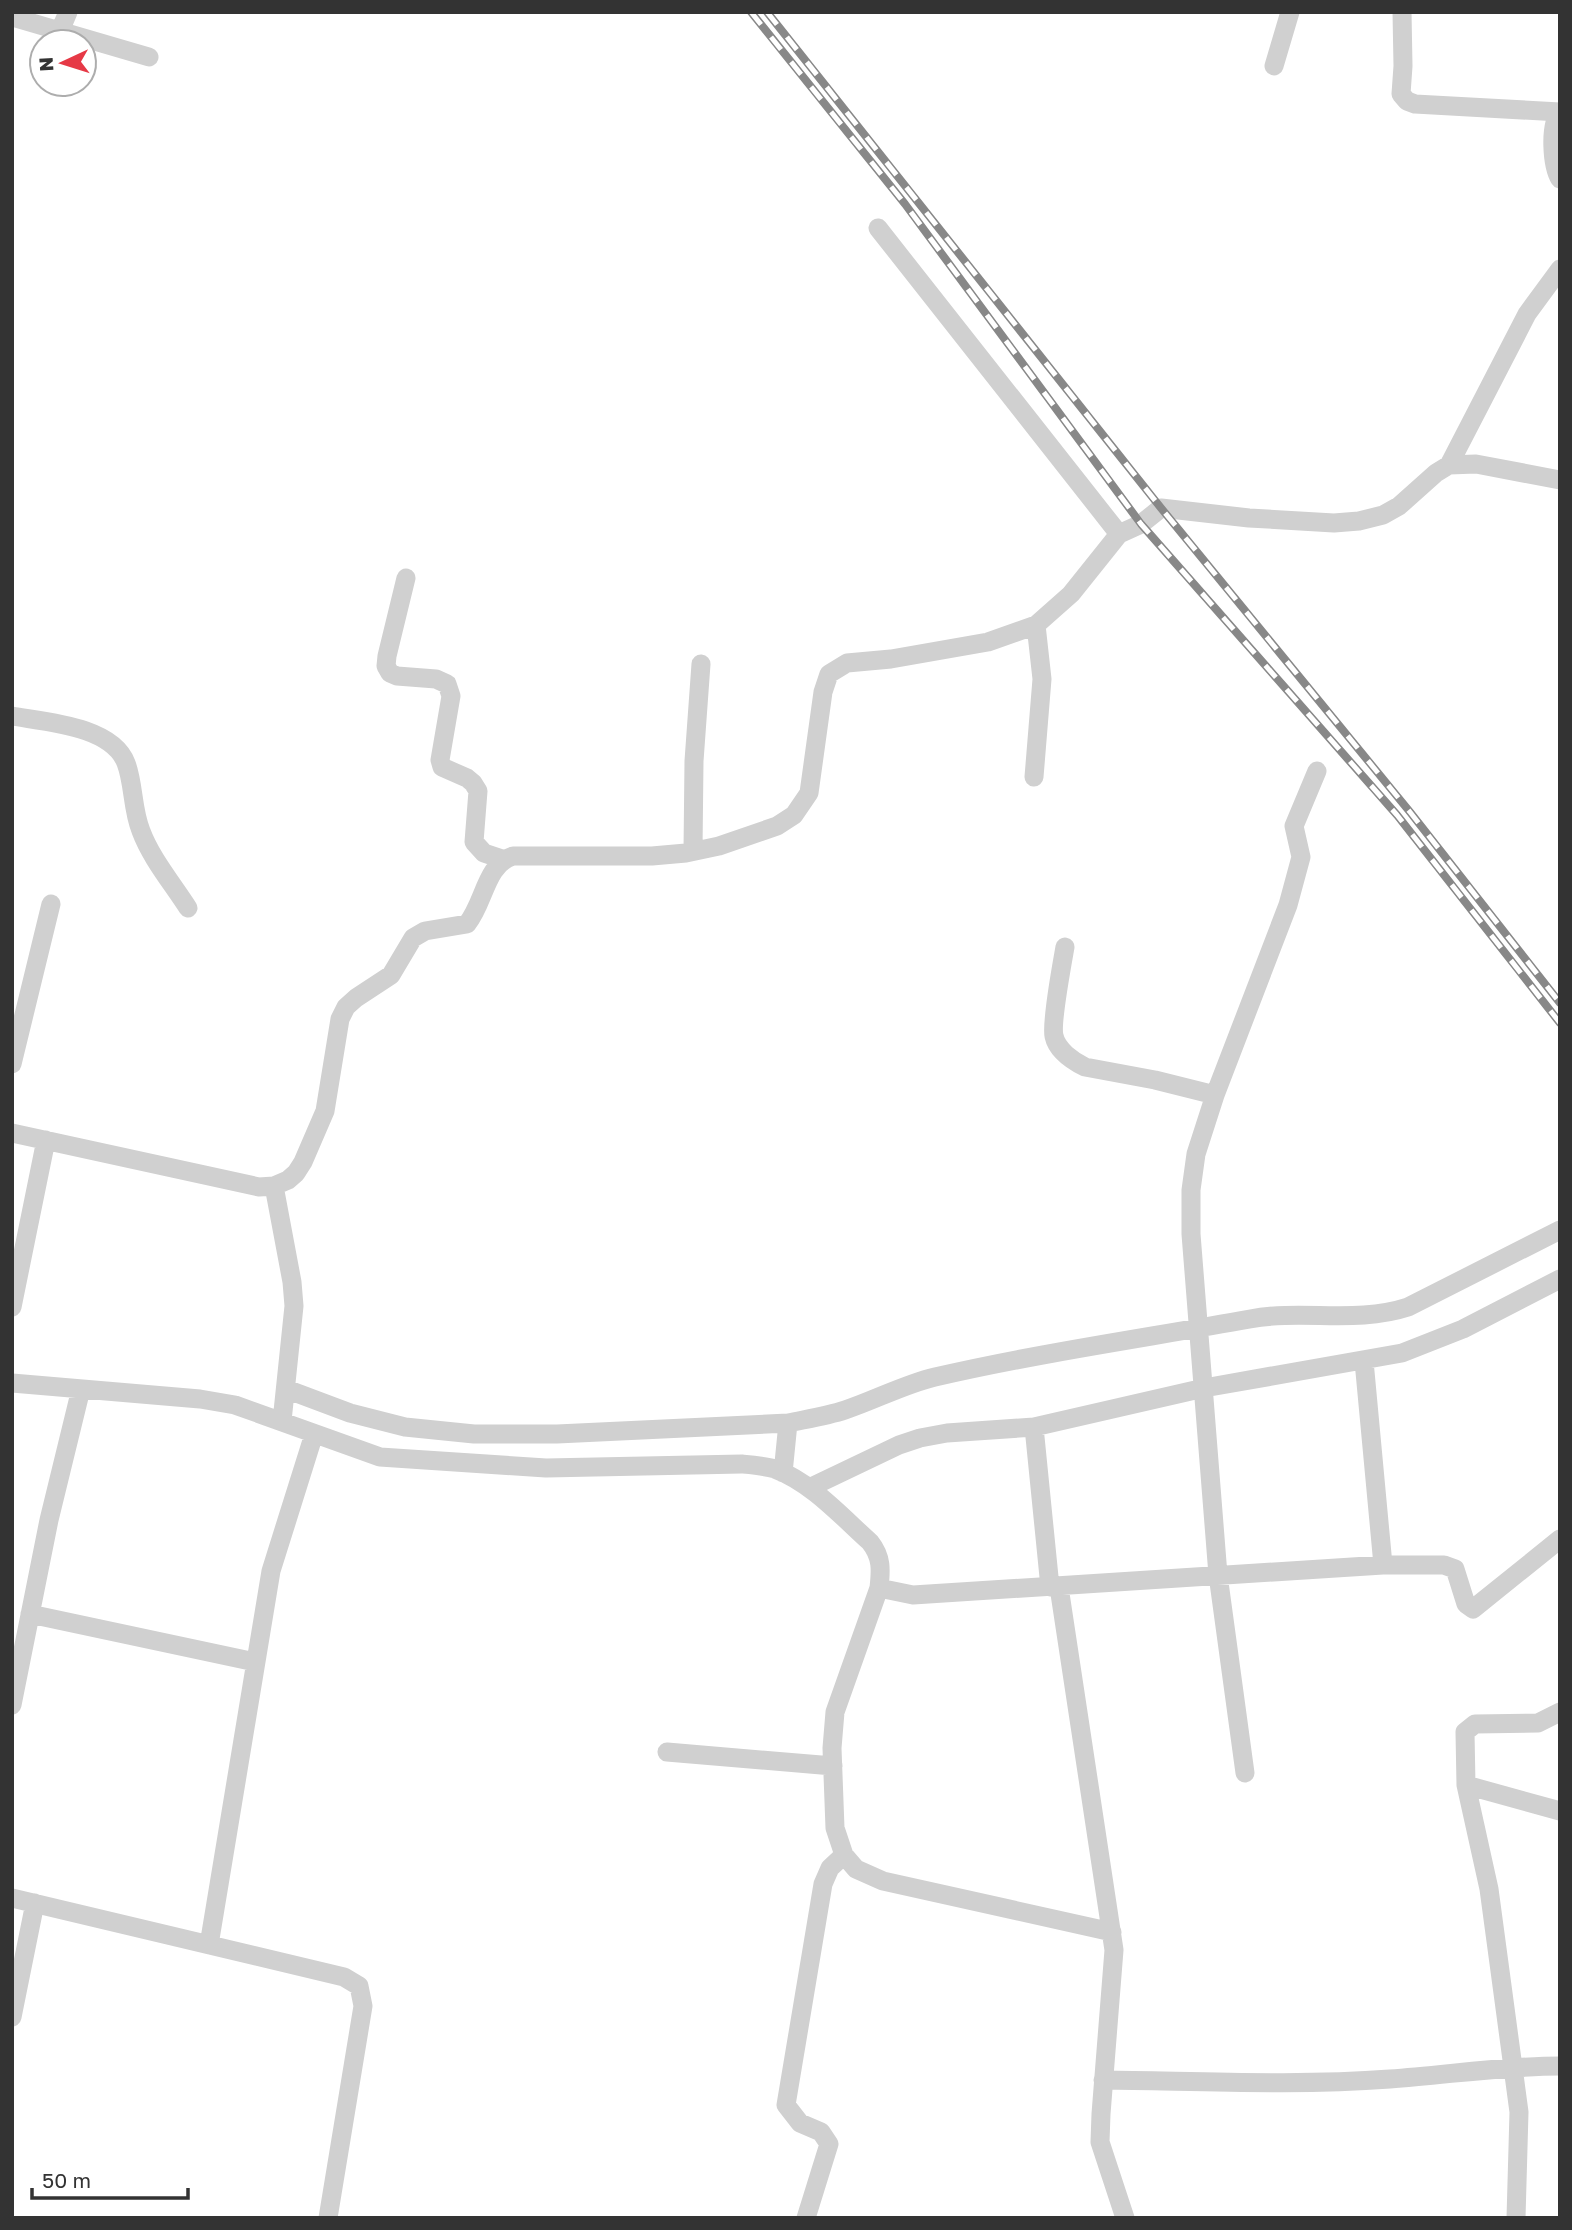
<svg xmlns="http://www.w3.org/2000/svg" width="1572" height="2230" font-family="'Golos Text',sans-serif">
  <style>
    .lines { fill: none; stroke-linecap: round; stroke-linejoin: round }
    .minor { stroke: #d0d0d0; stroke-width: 19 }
    .rail-casing { stroke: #888; stroke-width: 8 }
    .rail { stroke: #fff; stroke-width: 5; stroke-dasharray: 16; stroke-linecap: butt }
  </style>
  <rect width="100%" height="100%" fill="#fff"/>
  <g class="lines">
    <path class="minor" d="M1402,12L1403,66L1401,94L1407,101L1415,104L1560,112
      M12,17L149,57
      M60,31L68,12
      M1274,66L1290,12
      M1560,113C1549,125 1552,166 1560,179
      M878,228L1119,534
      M1449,465L1527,314L1560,269
      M406,578L387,656L386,666L390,673L397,676L436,679L447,684L451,696L440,760L442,767L467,778L473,783L478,791L474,842L484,853L502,859
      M12,716C46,722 112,726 126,763C134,784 132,809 141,831C151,858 172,883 188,908
      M1034,777L1042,679L1036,625
      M693,851L694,761L701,664
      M1065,947C1062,964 1051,1023 1054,1036C1057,1050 1073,1061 1085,1067L1155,1080L1215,1095
      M12,1064L51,904
      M12,1133L259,1187L274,1186L288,1180L296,1173L303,1162L325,1111L340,1019L346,1007L356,998L391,975L413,938L425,931L467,924C485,902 485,865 513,856H652L686,853L719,846L777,826L794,815L809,793L823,692L829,674L847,663L891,659L988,642L1036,625L1071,594L1119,534L1141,524L1161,508L1249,518L1334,523L1359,521L1383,515L1399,506L1436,473L1449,465L1476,464L1560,480
      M274,1186L292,1282L294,1306L282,1421
      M12,1307L46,1140
      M1364,1361L1383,1565
      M12,1383L200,1399L235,1405L380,1457L546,1468L742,1464C753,1465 765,1466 775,1469C812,1483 841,1516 870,1542C882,1557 881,1570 879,1588L913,1595L1383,1565H1444L1455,1569L1466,1604L1473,1609L1560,1539
      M286,1389L350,1413L405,1427L474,1434H557L788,1423
      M1034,1427L1050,1587
      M783,1473L788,1423C807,1419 827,1416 845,1410C875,1400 905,1384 935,1377C1039,1353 1145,1338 1250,1319C1303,1309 1356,1324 1408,1307L1560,1230
      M809,1488L899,1445L920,1438L947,1433L1034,1427L1204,1388L1402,1353L1463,1329L1560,1279
      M1059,1587L1114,1950L1101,2114L1100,2142L1125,2218
      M879,1588L835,1712L832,1748L835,1828L844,1855L856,1869L883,1881L1112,1932
      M30,1614L255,1662
      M12,1705L49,1520L81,1389
      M667,1752L833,1766
      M1245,1773L1218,1575L1191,1234V1190L1196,1154L1215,1095L1288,905L1301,857L1294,826L1317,771
      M1466,1785L1560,1811
      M12,1898L344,1977L359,1986L363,2006L328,2218
      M209,1945L271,1571L314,1434
      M12,2017L35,1903
      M1103,2080C1199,2081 1295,2086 1390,2079C1447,2075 1503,2066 1560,2066
      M806,2218L829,2144L821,2132L800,2123L786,2105L823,1884L830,1868L844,1855
      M1516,2218L1519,2112L1489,1889L1466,1785L1465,1732L1475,1724L1538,1723L1560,1712"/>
    <defs>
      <path id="rail" d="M751,12L905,204L1141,524L1397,815L1560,1023
        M767,12L1161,508L1410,812L1560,1003"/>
    </defs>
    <use href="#rail" class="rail-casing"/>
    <use href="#rail" class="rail"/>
  </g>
  <rect width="1572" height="2230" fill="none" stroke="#333333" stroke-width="28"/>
  <g transform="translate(63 63) rotate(266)"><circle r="33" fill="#ffffff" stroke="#adadad" stroke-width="2"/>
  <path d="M0-5L12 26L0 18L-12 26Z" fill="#e63946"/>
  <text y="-10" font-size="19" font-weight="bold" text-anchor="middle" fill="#333333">N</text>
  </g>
  <path d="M32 2188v10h156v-10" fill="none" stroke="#333333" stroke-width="3.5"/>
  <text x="42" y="2188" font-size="21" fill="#333333" stroke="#ffffff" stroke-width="5" paint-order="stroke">50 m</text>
</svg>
